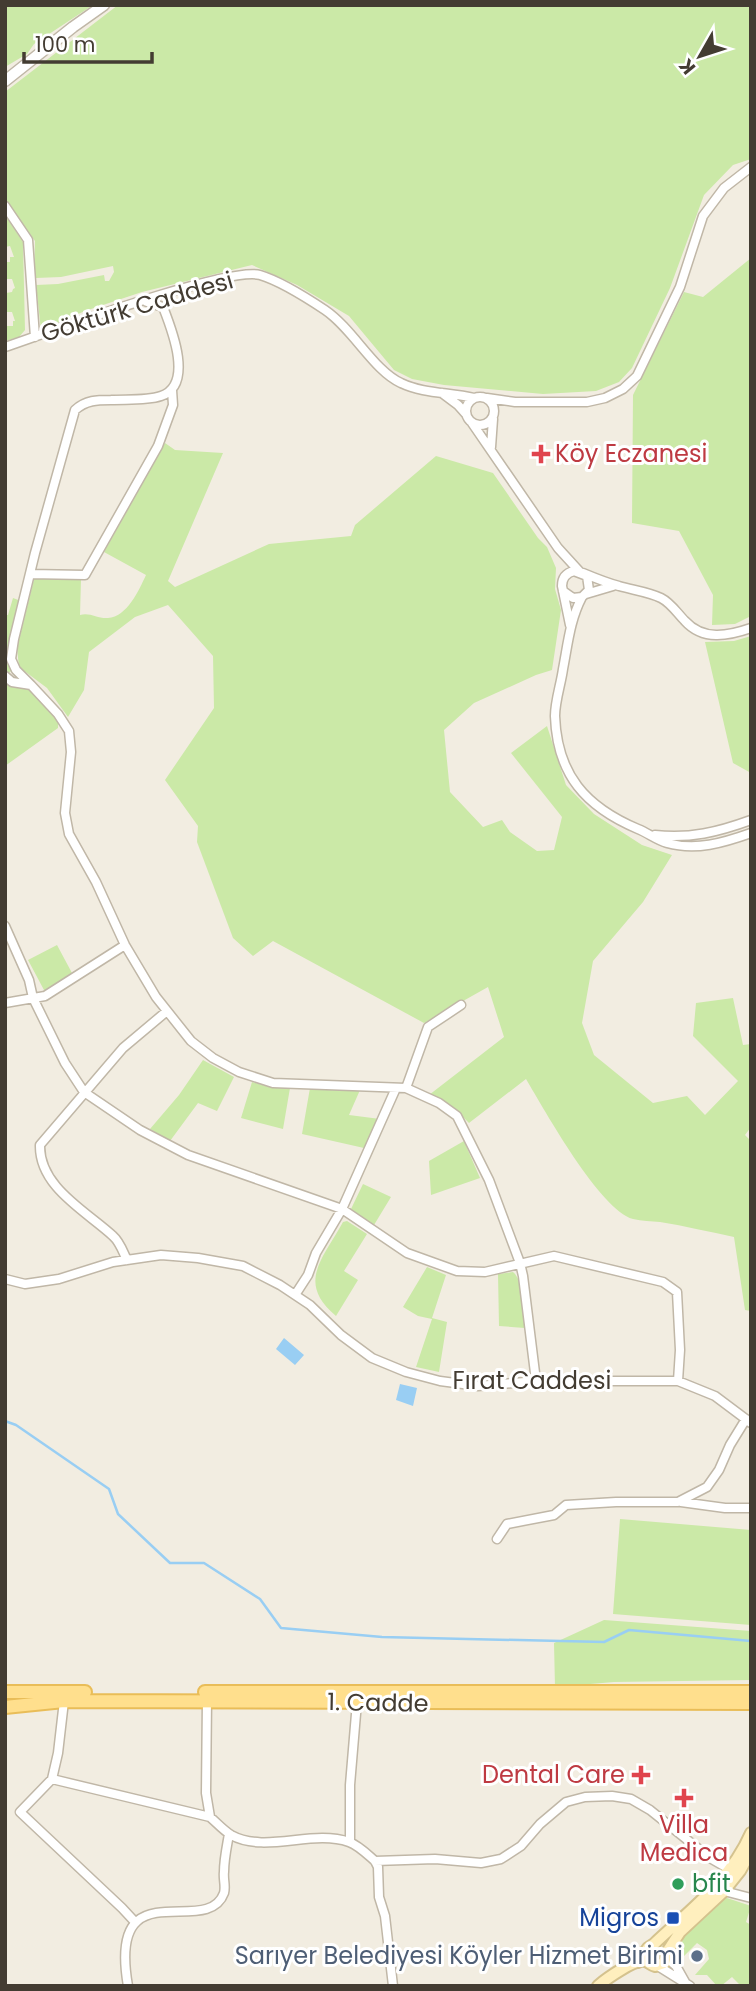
<svg xmlns="http://www.w3.org/2000/svg" width="756" height="1991" font-family="Poppins,sans-serif">
  <style>
    .green { fill: #cbe9a7 }
    .water { fill: #99cef3 }
    .lines { fill: none; stroke-linecap: round; stroke-linejoin: round }
    .stream { stroke: #99cef3; stroke-width: 2.5 }
    .minor-casing { stroke: #c0b7a7; stroke-width: 11 }
    .tertiary-casing { stroke: #c0b7a7; stroke-width: 13 }
    .secondary-casing { stroke: #d4c28e; stroke-width: 14 }
    .primary-casing { stroke: #e9bd58; stroke-width: 16 }
    .minor { stroke: #fff; stroke-width: 8 }
    .tertiary { stroke: #fff; stroke-width: 10 }
    .secondary { stroke: #ffefbe; stroke-width: 10 }
    .primary { stroke: #ffdf8d; stroke-width: 12 }
    .health-dot { fill: #e0444e; stroke: #fff; stroke-width: 2.5 }
    .leisure-dot { fill: #2e9e5b; stroke: #fff; stroke-width: 2.5 }
    .transit-dot { fill: #1a4fb4; stroke: #fff; stroke-width: 2.5 }
    .service-dot { fill: #5c6f8a; stroke: #fff; stroke-width: 2.5 }
    .labels { text-anchor: middle; stroke-width: 6; stroke-linejoin: round; paint-order: stroke }
    .street-label { font-size: 24px; fill: #433c32; stroke: #fff }
    .health-label { font-size: 24px; fill: #be3a42; stroke: #fff; text-anchor: start }
    .leisure-label { font-size: 24px; fill: #27864d; stroke: #fff; text-anchor: start }
    .transit-label { font-size: 24px; fill: #164399; stroke: #fff; text-anchor: end }
    .service-label { font-size: 24px; fill: #4e5e75; stroke: #fff; text-anchor: end }
  </style>
  <rect width="100%" height="100%" fill="#f2ede1"/>
  <path class="green" d="M5,5H93L34,44L27,54L5,67Z
    M118,5H751V159L733,165L704,195L670,288L632,368L619,382L596,391L543,394L444,385L412,379L394,370L349,316L297,285L252,265L142,292L85,311L41,330L36,285L58,284L104,275L105,281H109L114,272L113,266L61,277L36,278L34,276L35,241L5,199V92Z
    M5,215L23,242L25,330L19,337L5,341L6,326H13V321H15L12,312H6L5,315L6,293L12,292L13,289L15,288L12,279H5V262H10V257H14L10,246L5,247Z
    M751,258V616L735,624L712,625L713,595L679,531L632,523L633,395L684,292L703,297Z
    M165,443L175,450L223,453L168,581L175,587L269,544L351,536L355,525L436,456L493,473L538,538L547,547L556,568L555,589L561,610L552,670L536,675L474,703L444,730L450,792L483,827L502,820L510,832L537,851L554,850L562,817L511,753L547,726L566,785L594,814L642,845L672,855L643,902L593,961L582,1023L594,1055L653,1103L687,1096L705,1115L738,1081L693,1036L696,1003L733,998L743,1045L751,1044V1127L745,1135L751,1141V1311L745,1310L734,1237C710,1232 685,1226 660,1222C651,1221 642,1221 633,1219C600,1210 545,1111 526,1079L469,1123L453,1107L429,1095L504,1037L488,987L424,1023L273,941L253,956L233,938L197,842L198,826L165,780L214,708L213,656L168,605L135,617L89,652L84,690L68,717L47,688L19,667L17,648L34,579H81L80,615C90,612 98,619 108,618C127,617 139,590 146,575L104,552Z
    M13,598L21,601L8,646L12,670L9,673L5,670V615H8Z
    M751,636V773L733,763L705,642L734,641Z
    M5,679L30,690L58,720V728L5,766Z
    M57,945L72,973L47,990H44L28,960Z
    M203,1060L234,1077L217,1111L198,1103L170,1141L150,1129L179,1095Z
    M252,1082L269,1087L290,1088L283,1129L241,1118Z
    M310,1088L360,1090L349,1115L380,1119L364,1148L302,1134Z
    M464,1141L480,1178L431,1195L429,1161Z
    M363,1184L391,1197L374,1225L351,1209Z
    M347,1221L367,1234L344,1271L358,1280L336,1316C296,1282 323,1259 343,1222Z
    M427,1267L446,1275L432,1318L447,1322L439,1372L416,1367L432,1319L418,1316L403,1307Z
    M513,1272C525,1282 523,1313 525,1328L499,1326L498,1274Z
    M620,1519L751,1530V1625L613,1614Z
    M604,1620L751,1631V1680L614,1682L555,1687L554,1643Z
    M724,1897L751,1906L746,1922L751,1925V1986H741L732,1977L721,1986H717L707,1975H695L709,1959L707,1950L697,1943L682,1958C675,1930 706,1913 724,1897Z"/>
  <path class="water" d="M284,1338L304,1355L295,1365L276,1349Z
    M400,1384L417,1388L413,1406L396,1400Z"/>
  <g class="lines">
    <path class="stream" d="M5,1421L16,1425L109,1489L118,1514L170,1563H204L260,1599L281,1628L382,1637L604,1642L629,1630L751,1641"/>
    <defs>
      <path id="minor" d="M5,206L28,240L35,337
        M5,347C46,333 229,266 260,275C280,281 307,298 325,310C353,329 374,371 401,383C424,394 450,392 474,398
        M442,393L458,405L466,414
        M466 411a14 14 0 1 1 28 0a14 14 0 1 1-28 0Z
        M487,398L515,402H587L605,398L623,389L637,376L680,287L703,216L724,188L751,167
        M472,423L558,548L579,571
        M491,447L493,419
        M583,573C595,578 607,583 619,586C633,590 649,592 661,598C671,603 677,613 685,621C703,641 728,636 751,628
        M30,574L85,575L158,446L173,405L172,390
        M563,591L573,598L582,597L589,590L587,576L574,571C566,573 562,578 562,586L570,625
        M586,594L613,586
        M582,597C570,620 568,643 563,669C561,684 555,701 555,716C557,775 586,807 638,829C648,833 657,840 667,843C696,851 723,843 751,833
        M5,676L12,682L31,685L58,714L69,731L71,752L65,813L69,834L96,882L125,945L156,997L191,1041L213,1058L239,1072L273,1083L406,1088L439,1103L457,1116L489,1180L520,1263L523,1276L536,1381
        M31,685L16,670L11,659L14,639L35,553L75,410C86,400 97,400 111,400C126,399 146,401 161,396C194,385 172,330 163,307L147,302
        M655,835C690,839 718,832 751,820
        M5,926L29,980L33,998L65,1063L84,1092L140,1130L188,1155L342,1209L407,1253L457,1271L485,1272L554,1256L663,1282L677,1292L680,1350L678,1381
        M5,1003L45,996L125,945
        M406,1088L428,1027L461,1005
        M127,1260C123,1252 120,1242 113,1236C86,1211 39,1187 40,1145L123,1048L167,1011
        M5,1279L25,1284L59,1279L113,1262L161,1255L198,1258L243,1266L280,1285L310,1305L341,1335L372,1358L406,1372L440,1381L478,1386L536,1381H678L715,1396L751,1423
        M295,1295L308,1275L316,1253L342,1209L396,1088
        M681,1502L725,1508H751
        M497,1539L507,1524L554,1515L566,1505L616,1502H678L707,1487L719,1470L730,1445L746,1419
        M207,1700L206,1793L210,1817
        M64,1701L58,1753L52,1779L20,1812L122,1908L135,1922
        M52,1779L210,1817C217,1823 223,1830 231,1835C266,1854 312,1829 349,1842C358,1845 367,1854 375,1861
        M350,1842V1785L357,1702
        M375,1861L435,1859L481,1863L501,1859L521,1846L540,1824L566,1802L585,1797L612,1796L631,1799L650,1810L710,1858L731,1870
        M375,1861L378,1867L379,1897L385,1916L393,1986
        M724,1891L751,1898
        M667,1958L676,1966L685,1982
        M658,1966L690,1986
        M128,1986C107,1866 207,1940 224,1893C226,1886 223,1879 224,1872C224,1859 227,1846 229,1834"/>
      <path id="tertiary" d="M5,81L73,27L104,5"/>
      <path id="secondary" d="M638,1962L648,1948L654,1944C691,1909 730,1881 751,1833
        M598,1986C606,1979 634,1959 645,1961C649,1962 651,1965 655,1966L664,1963L667,1952L680,1932L724,1891L740,1871L751,1851"/>
      <path id="primary" d="M5,1692H85
        M205,1692H751
        M5,1707L64,1701L751,1703"/>
    </defs>
    <use href="#minor" class="minor-casing"/>
    <use href="#tertiary" class="tertiary-casing"/>
    <use href="#secondary" class="secondary-casing"/>
    <use href="#primary" class="primary-casing"/>
    <use href="#minor" class="minor"/>
    <use href="#tertiary" class="tertiary"/>
    <use href="#secondary" class="secondary"/>
    <use href="#primary" class="primary"/>
  </g>
  <g class="health-dot">
    <path d="M537.5 443.5h7v7h7v7h-7v7h-7v-7h-7v-7h7z"/>
    <path d="M637.5 1764.5h7v7h7v7h-7v7h-7v-7h-7v-7h7z"/>
    <path d="M680.5 1787.5h7v7h7v7h-7v7h-7v-7h-7v-7h7z"/>
  </g>
  <circle class="leisure-dot" cx="678" cy="1884" r="7"/>
  <rect class="transit-dot" x="666" y="1911" width="14" height="14" rx="3.5"/>
  <circle class="service-dot" cx="697" cy="1956" r="7"/>
  <g class="labels">
    <g class="street-label">
      <text transform="translate(137 307) rotate(-16)" y="8">Göktürk Caddesi</text>
      <text x="532" y="1389">Fırat Caddesi</text>
      <text transform="translate(378 1703) rotate(1)" y="8">1. Cadde</text>
    </g>
    <g class="health-label">
      <text x="555" y="462">Köy Eczanesi</text>
      <text x="625" y="1783" text-anchor="end">Dental Care</text>
      <text x="684" y="1833" text-anchor="middle">Villa<tspan x="684" dy="28">Medica</tspan></text>
    </g>
    <g class="leisure-label">
      <text x="692" y="1892">bfit</text>
    </g>
    <g class="transit-label">
      <text x="659" y="1926">Migros</text>
    </g>
    <g class="service-label">
      <text x="683" y="1964">Sarıyer Belediyesi Köyler Hizmet Birimi</text>
    </g>
  </g>
  <rect width="756" height="1991" fill="none" stroke="#433c32" stroke-width="14"/>
  <g transform="translate(700 56) rotate(231)" stroke="#ffffff" stroke-width="5" paint-order="stroke">
  <path d="M0-5L12 26L0 18L-12 26Z" fill="#433c32"/>
  <text y="-10" font-size="19" font-weight="bold" text-anchor="middle" fill="#433c32">K</text>
  </g>
  <path d="M24 52v10h128v-10" fill="none" stroke="#433c32" stroke-width="3.5"/>
  <text x="35" y="52" font-size="21" fill="#433c32" stroke="#ffffff" stroke-width="5" paint-order="stroke">100 m</text>
</svg>
